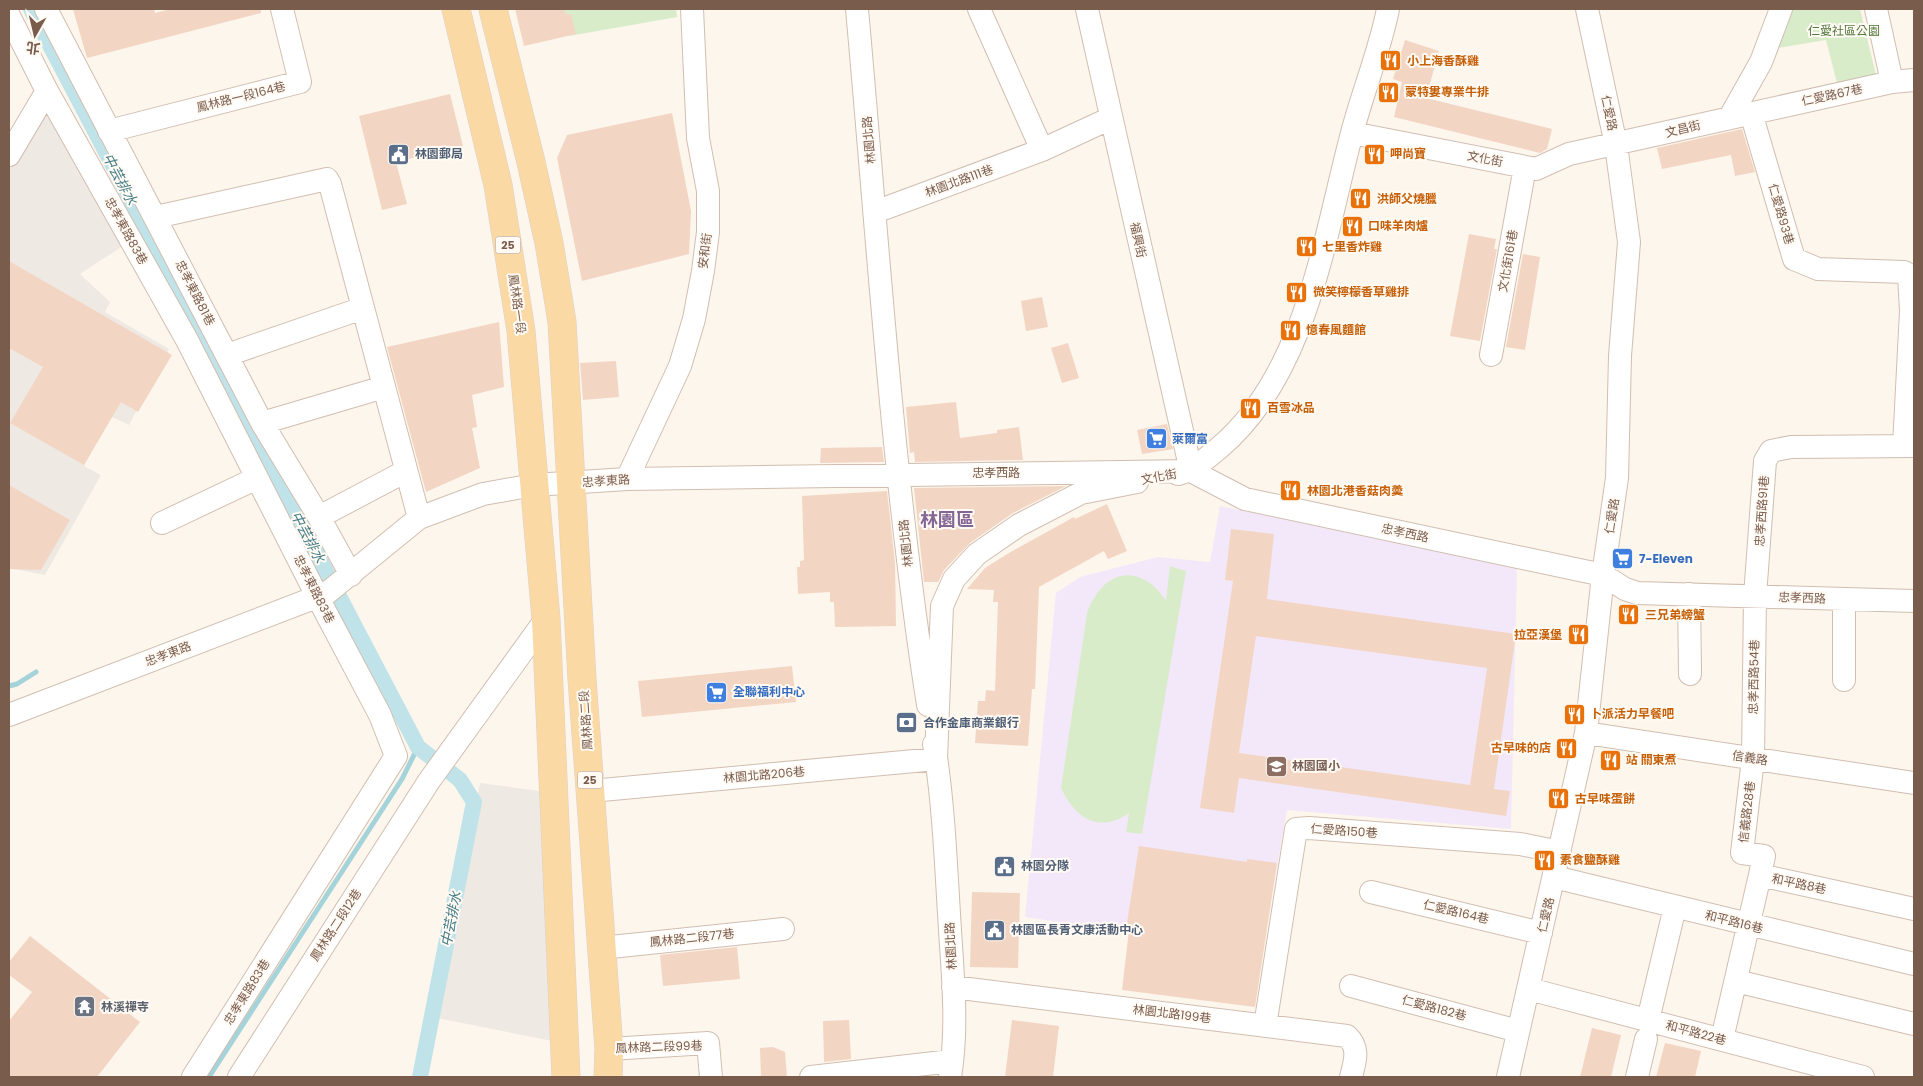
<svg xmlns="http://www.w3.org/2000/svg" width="1923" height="1086" font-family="Poppins,'Noto Sans TC',sans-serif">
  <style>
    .industrial { fill: #efe9e4 }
    .education { fill: #f3e8fa }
    .green { fill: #d8ecc9 }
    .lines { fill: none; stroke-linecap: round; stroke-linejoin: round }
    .stream { stroke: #a5d3da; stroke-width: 5 }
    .canal { stroke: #bfe3e8; stroke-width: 16 }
    .building { fill: #f3d5c3; fill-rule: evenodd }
    .minor-casing { stroke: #d1beb0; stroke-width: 24 }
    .major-casing { stroke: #dad1cd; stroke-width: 29 }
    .minor { stroke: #fff; stroke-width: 22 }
    .major { stroke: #fbd9a5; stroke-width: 28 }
    .labels { text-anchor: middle; stroke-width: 4; stroke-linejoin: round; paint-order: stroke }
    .shield { fill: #fffaf3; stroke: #a28b7f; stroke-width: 1 }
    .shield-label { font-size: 11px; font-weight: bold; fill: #7a5c4d }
    .park-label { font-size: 12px; fill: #537a41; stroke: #fffaf3 }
    .food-label { font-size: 12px; font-weight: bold; fill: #c56008; stroke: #fffaf3; text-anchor: start }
    .street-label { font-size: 12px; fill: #7a5c4d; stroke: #fffaf3 }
    .service-label { font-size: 12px; font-weight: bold; fill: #4e5e75; stroke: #fffaf3; text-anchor: start }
    .shop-label { font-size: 12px; font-weight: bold; fill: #366cbe; stroke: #fffaf3; text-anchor: start }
    .education-label { font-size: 12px; font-weight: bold; fill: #785e54; stroke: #fffaf3; text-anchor: start }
    .worship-label { font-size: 12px; font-weight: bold; fill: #5b616d; stroke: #fffaf3; text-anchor: start }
    .water-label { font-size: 14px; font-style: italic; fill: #437c86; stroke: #fffaf3 }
    .district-label { font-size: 18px; font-weight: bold; fill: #846695; stroke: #fffaf3 }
  </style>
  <rect width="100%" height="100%" fill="#fdf6ec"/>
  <path class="industrial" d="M48,101L126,244L80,274L110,302L105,312L169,349L129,425L110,416L84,466L101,475L45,575L9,568V161Z
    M480,783L539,791L552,1041L437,1018Z"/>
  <path class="education" d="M1220,506L1517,567L1511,829L1287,810L1262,953L1025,917L1056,593L1080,577L1158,557L1210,562Z"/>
  <path class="green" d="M562,9H676L677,17L569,36Z
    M1783,9H1860L1876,75L1837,83L1826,40L1772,49Z
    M1170,566L1186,571L1142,834L1126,832L1129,813C1099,834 1075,818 1061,788L1087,613C1097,585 1120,563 1150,583C1156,587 1161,594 1166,600Z"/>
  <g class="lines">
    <path class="stream" d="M9,686L17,684L36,672
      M209,1077L402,779L418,747"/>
    <path class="canal" d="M31,9L418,747L460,780L474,802L420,1077"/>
  </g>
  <path class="building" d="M73,9H154L155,13L171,9H261V13L87,58Z
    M515,9H564L566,15L571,14L576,34L524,46Z
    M1405,40L1439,51L1426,98L1552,129L1547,149L1540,153L1394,117L1402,82L1393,79Z
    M450,94L463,146L396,162L407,204L382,210L359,116Z
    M672,113L691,211L689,254L582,281L557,158L567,135Z
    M1742,129L1755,172L1735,176L1731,155L1662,169L1657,148Z
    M1469,234L1496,239L1494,249H1497L1480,341L1450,336Z
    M1523,254L1540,257L1525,350L1506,347Z
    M9,261L172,355L138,412L121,402L84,465L10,423L43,367L9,348Z
    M1042,297L1048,327L1026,331L1021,301Z
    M499,322L504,387L472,395L477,427L472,428L480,468L426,492L387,347Z
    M1068,343L1079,378L1062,383L1051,348Z
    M616,361L619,397L583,400L580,363Z
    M956,402L960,438L997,433V430L1019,427L1023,460L915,462L914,452L910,453L906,407Z
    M1167,424L1173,449L1142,454L1137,430Z
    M882,447L884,462L820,463L821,448Z
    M9,485L70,520L41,570L9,569Z
    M1066,486L1013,513L970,543L944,570L938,582H924L914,488Z
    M887,491L895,563L896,626L835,627L834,602H830V592L798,594L797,567H800V561L804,560L802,496Z
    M1107,504L1127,551L1108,559L1104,551L1039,587L1035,689H1032L1028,746L975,743L978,701H985L986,690L995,691L998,602H993L994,590L967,589L985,568L1009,553L1074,517L1075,519Z
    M1231,529L1274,534L1267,599L1516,634L1494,789L1510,791L1506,816L1239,778L1234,813L1200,808L1233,581L1225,580ZM1256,636L1487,668L1470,785L1239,753Z
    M792,666L796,702L642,717L638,681Z
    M1139,846L1247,862V859L1277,863L1255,1007L1122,990L1129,930L1126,929Z
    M972,892L1020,893L1018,968L970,967Z
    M30,936L140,1022L97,1077H9V1021L32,992L9,975V962Z
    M737,947L740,979L663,986L660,955Z
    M849,1020L851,1059L824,1062L823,1021Z
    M1012,1020L1059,1026L1053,1077H1005Z
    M1592,1028L1621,1035L1611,1077H1580Z
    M1665,1043L1701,1051L1695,1077H1656Z
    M773,1047L785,1052L787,1077H761L760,1048Z"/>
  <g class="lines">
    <defs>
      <path id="minor" d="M46,9L262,423L319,517L351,575
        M857,9C878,241 892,475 928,705
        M1087,9L1191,471
        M1876,9L1892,82
        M9,16L47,91L187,340L317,596L380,715L396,756L193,1077
        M1751,113L1794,259L1818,269L1904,272L1909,275L1911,311L1904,446
        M1730,117L1761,62L1781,9
        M109,131L300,82L282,9
        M1352,133L1536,169L1569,154L1892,82L1914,80
        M1042,150L1111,118
        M9,155L47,91
        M875,212L1042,150L979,9
        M156,217L327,179L330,184L419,518
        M227,355L363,308
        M1491,355L1525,167
        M262,423L384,387
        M1178,474C1195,470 1205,459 1219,448C1307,374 1324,237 1352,133C1363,91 1380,50 1388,9
        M627,479L680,366L694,319L703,271L708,232V191L698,138L692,9
        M319,517L406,471
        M162,523L257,478
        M1689,594L1690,674
        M1844,599V680
        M9,715L327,593L419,518L483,494L534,485L627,479L1191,471L1245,499L1603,575L1625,589L1637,593L1914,601
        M1586,733L1914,783
        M934,744C944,805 946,868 950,930C953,978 958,1029 950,1077
        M591,791L936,759L942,606L954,579L977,554L1019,525L1081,493L1137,482
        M1760,875L1764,856L1742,853L1753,759L1755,596L1765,461L1771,451L1791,447L1914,446
        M1554,877L1914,964
        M1371,892L1541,933
        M601,948L783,929
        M1736,981L1914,1024
        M1351,986L1518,1031
        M953,987L1347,1036C1360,1048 1355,1061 1351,1077
        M1529,989L1863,1077
        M1648,1020L1675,907
        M1265,1026L1296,829L1309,828L1520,844L1560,852
        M1722,1039L1760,875L1914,909
        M609,1049L708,1043L711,1077
        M239,1077L429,781L546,619
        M811,1077L952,1061
        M1508,1077L1586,733L1603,575L1617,478L1620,356L1629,242L1616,145L1587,9
        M1637,1077L1646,1039"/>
      <path id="major" d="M456,9L498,185L521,331L546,619L566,1077
        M493,9L531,162L549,243L562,322L582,679L609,1049L608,1077"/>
    </defs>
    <use href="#minor" class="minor-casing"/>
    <use href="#major" class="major-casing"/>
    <use href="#minor" class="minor"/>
    <use href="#major" class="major"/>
  </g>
  <defs>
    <symbol id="restaurant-square" viewBox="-11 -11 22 22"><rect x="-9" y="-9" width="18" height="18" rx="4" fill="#e8710a" stroke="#fffaf3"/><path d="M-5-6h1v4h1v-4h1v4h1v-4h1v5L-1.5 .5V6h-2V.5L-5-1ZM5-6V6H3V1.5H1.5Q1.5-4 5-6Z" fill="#fff"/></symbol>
    <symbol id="civic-square" viewBox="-11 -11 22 22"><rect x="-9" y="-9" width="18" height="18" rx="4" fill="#5c6f8a" stroke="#fffaf3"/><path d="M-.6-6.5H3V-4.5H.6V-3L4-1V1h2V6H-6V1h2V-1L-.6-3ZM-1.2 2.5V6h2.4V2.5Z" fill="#fff"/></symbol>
    <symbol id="supermarket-square" viewBox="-11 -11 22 22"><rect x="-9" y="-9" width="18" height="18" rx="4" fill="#3f7fe0" stroke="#fffaf3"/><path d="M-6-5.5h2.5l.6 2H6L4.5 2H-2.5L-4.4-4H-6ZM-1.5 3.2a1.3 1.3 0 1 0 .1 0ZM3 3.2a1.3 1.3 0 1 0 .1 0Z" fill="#fff"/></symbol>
    <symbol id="bank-square" viewBox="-11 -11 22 22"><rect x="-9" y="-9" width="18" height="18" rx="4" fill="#5c6f8a" stroke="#fffaf3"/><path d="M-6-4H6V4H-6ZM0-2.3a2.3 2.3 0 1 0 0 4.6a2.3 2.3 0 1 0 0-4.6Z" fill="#fff"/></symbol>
    <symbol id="school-square" viewBox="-11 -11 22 22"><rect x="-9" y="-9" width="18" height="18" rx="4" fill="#8d6e63" stroke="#fffaf3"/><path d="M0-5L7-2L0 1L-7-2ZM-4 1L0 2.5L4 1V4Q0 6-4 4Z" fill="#fff"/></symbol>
    <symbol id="temple-square" viewBox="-11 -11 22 22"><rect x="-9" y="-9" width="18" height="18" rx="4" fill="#6b7280" stroke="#fffaf3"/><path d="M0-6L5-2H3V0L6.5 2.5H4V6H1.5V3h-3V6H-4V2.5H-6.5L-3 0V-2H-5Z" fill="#fff"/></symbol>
  </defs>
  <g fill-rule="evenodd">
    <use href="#restaurant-square" x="1378" y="48" width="25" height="25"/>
    <use href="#restaurant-square" x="1376" y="80" width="25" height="25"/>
    <use href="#civic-square" x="386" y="142" width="25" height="25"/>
    <use href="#restaurant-square" x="1362" y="142" width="25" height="25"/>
    <use href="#restaurant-square" x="1348" y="186" width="25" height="25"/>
    <use href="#restaurant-square" x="1340" y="214" width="25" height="25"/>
    <use href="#restaurant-square" x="1294" y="234" width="25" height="25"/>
    <use href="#restaurant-square" x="1284" y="280" width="25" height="25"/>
    <use href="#restaurant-square" x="1278" y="318" width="25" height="25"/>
    <use href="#restaurant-square" x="1238" y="396" width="25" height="25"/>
    <use href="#supermarket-square" x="1144" y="426" width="25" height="25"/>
    <use href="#restaurant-square" x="1278" y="478" width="25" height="25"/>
    <use href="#supermarket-square" x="1610" y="546" width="25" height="25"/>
    <use href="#restaurant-square" x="1616" y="602" width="25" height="25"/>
    <use href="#restaurant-square" x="1566" y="622" width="25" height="25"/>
    <use href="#supermarket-square" x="704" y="680" width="25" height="25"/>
    <use href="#restaurant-square" x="1562" y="702" width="25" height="25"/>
    <use href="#bank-square" x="894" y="710" width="25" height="25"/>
    <use href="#restaurant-square" x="1554" y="736" width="25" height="25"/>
    <use href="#restaurant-square" x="1598" y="748" width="25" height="25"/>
    <use href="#school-square" x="1264" y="754" width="25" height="25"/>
    <use href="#restaurant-square" x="1546" y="786" width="25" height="25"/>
    <use href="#restaurant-square" x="1532" y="848" width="25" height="25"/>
    <use href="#civic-square" x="992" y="854" width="25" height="25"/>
    <use href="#civic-square" x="982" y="918" width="25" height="25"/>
    <use href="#temple-square" x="72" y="994" width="25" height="25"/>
  </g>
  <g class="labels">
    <g class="shield">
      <rect x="495.5" y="236.5" width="25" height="17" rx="4"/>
      <rect x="577.5" y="771.5" width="25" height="17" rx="4"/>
    </g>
    <g class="shield-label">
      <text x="508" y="249">25</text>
      <text x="590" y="784">25</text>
    </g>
    <g class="park-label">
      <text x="1844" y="35">仁愛社區公園</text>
    </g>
    <g class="food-label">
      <text x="1407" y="65">小上海香酥雞</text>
      <text x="1405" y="96">蒙特婁專業牛排</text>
      <text x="1390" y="158">呷尚寶</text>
      <text x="1377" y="203">洪師父燒臘</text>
      <text x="1368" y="230">口味羊肉爐</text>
      <text x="1322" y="251">七里香炸雞</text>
      <text x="1313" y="296">微笑檸檬香草雞排</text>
      <text x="1306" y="334">憶春風麵館</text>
      <text x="1267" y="412">百雪冰品</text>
      <text x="1307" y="495">林園北港香菇肉羮</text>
      <text x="1645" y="619">三兄弟螃蟹</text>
      <text x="1562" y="639" text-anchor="end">拉亞漢堡</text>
      <text x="1590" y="718">卜派活力早餐吧</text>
      <text x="1551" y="752" text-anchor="end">古早味的店</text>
      <text x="1626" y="764">站 關東煮</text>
      <text x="1575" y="803">古早味蛋餅</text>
      <text x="1560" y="864">素食鹽酥雞</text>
    </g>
    <g class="street-label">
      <text transform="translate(1832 95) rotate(-12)" y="4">仁愛路67巷</text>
      <text transform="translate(241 97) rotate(-14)" y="4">鳳林路一段164巷</text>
      <text transform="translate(1609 113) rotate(78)" y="4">仁愛路</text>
      <text transform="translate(1683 129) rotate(-14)" y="4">文昌街</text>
      <text transform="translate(869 140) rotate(-95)" y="4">林園北路</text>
      <text transform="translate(1485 159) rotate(11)" y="4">文化街</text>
      <text transform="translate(959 181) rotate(-20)" y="4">林園北路111巷</text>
      <text transform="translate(1781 214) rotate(74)" y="4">仁愛路93巷</text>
      <text transform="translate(126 231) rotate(61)" y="4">忠孝東路83巷</text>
      <text transform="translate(1138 240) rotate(78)" y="4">福興街</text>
      <text transform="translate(705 251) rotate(-83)" y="4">安和街</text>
      <text transform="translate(1508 261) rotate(-80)" y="4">文化街161巷</text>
      <text transform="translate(195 293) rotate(63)" y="4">忠孝東路81巷</text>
      <text transform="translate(517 304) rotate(82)" y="4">鳳林路一段</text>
      <text x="996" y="477">忠孝西路</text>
      <text transform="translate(1159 477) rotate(-11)" y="4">文化街</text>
      <text transform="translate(606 481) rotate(-4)" y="4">忠孝東路</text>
      <text transform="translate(1762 511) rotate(-86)" y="4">忠孝西路91巷</text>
      <text transform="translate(1612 516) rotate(-81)" y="4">仁愛路</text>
      <text transform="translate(1405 533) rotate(12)" y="4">忠孝西路</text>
      <text transform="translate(906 543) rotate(-96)" y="4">林園北路</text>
      <text transform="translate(314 589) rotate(63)" y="4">忠孝東路83巷</text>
      <text transform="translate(1802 598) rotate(2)" y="4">忠孝西路</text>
      <text transform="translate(168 654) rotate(-21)" y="4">忠孝東路</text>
      <text transform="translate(1754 677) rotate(-89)" y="4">忠孝西路54巷</text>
      <text transform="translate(586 720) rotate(-94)" y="4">鳳林路二段</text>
      <text transform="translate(1750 758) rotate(9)" y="4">信義路</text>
      <text transform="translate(764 775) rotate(-5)" y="4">林園北路206巷</text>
      <text transform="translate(1747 812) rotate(-83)" y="4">信義路28巷</text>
      <text transform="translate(1344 831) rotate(4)" y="4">仁愛路150巷</text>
      <text transform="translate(1799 884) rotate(12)" y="4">和平路8巷</text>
      <text transform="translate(1456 912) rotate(13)" y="4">仁愛路164巷</text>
      <text transform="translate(1546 915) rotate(-77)" y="4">仁愛路</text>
      <text transform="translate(1734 922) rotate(14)" y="4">和平路16巷</text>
      <text transform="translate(336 925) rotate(-57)" y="4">鳳林路二段12巷</text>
      <text transform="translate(692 938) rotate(-6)" y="4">鳳林路二段77巷</text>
      <text transform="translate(951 946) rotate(-93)" y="4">林園北路</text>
      <text transform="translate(247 992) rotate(-58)" y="4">忠孝東路83巷</text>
      <text transform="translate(1434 1008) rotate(15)" y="4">仁愛路182巷</text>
      <text transform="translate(1172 1014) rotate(7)" y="4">林園北路199巷</text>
      <text transform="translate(1696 1033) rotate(15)" y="4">和平路22巷</text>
      <text transform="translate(659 1047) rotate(-2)" y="4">鳳林路二段99巷</text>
    </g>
    <g class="service-label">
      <text x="415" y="158">林園郵局</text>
      <text x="923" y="727">合作金庫商業銀行</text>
      <text x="1021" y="870">林園分隊</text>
      <text x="1011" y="934">林園區長青文康活動中心</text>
    </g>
    <g class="shop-label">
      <text x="1172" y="443">萊爾富</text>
      <text x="1639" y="563">7-Eleven</text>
      <text x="733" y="696">全聯福利中心</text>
    </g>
    <g class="education-label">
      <text x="1292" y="770">林園國小</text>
    </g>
    <g class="worship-label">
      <text x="101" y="1011">林溪禪寺</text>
    </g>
    <g class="water-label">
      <text transform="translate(120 179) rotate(62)" y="5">中芸排水</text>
      <text transform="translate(308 537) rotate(62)" y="5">中芸排水</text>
      <text transform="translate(451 919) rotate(-79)" y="5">中芸排水</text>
    </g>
    <g class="district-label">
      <text x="947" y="526">林園區</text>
    </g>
  </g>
  <rect width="1923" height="1086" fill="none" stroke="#7a5c4d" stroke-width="20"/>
  <g transform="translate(35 35) rotate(188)" stroke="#fffaf3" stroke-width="4" paint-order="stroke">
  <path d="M0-4L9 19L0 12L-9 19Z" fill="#7a5c4d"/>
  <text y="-8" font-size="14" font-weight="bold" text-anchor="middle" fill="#7a5c4d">北</text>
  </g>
</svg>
